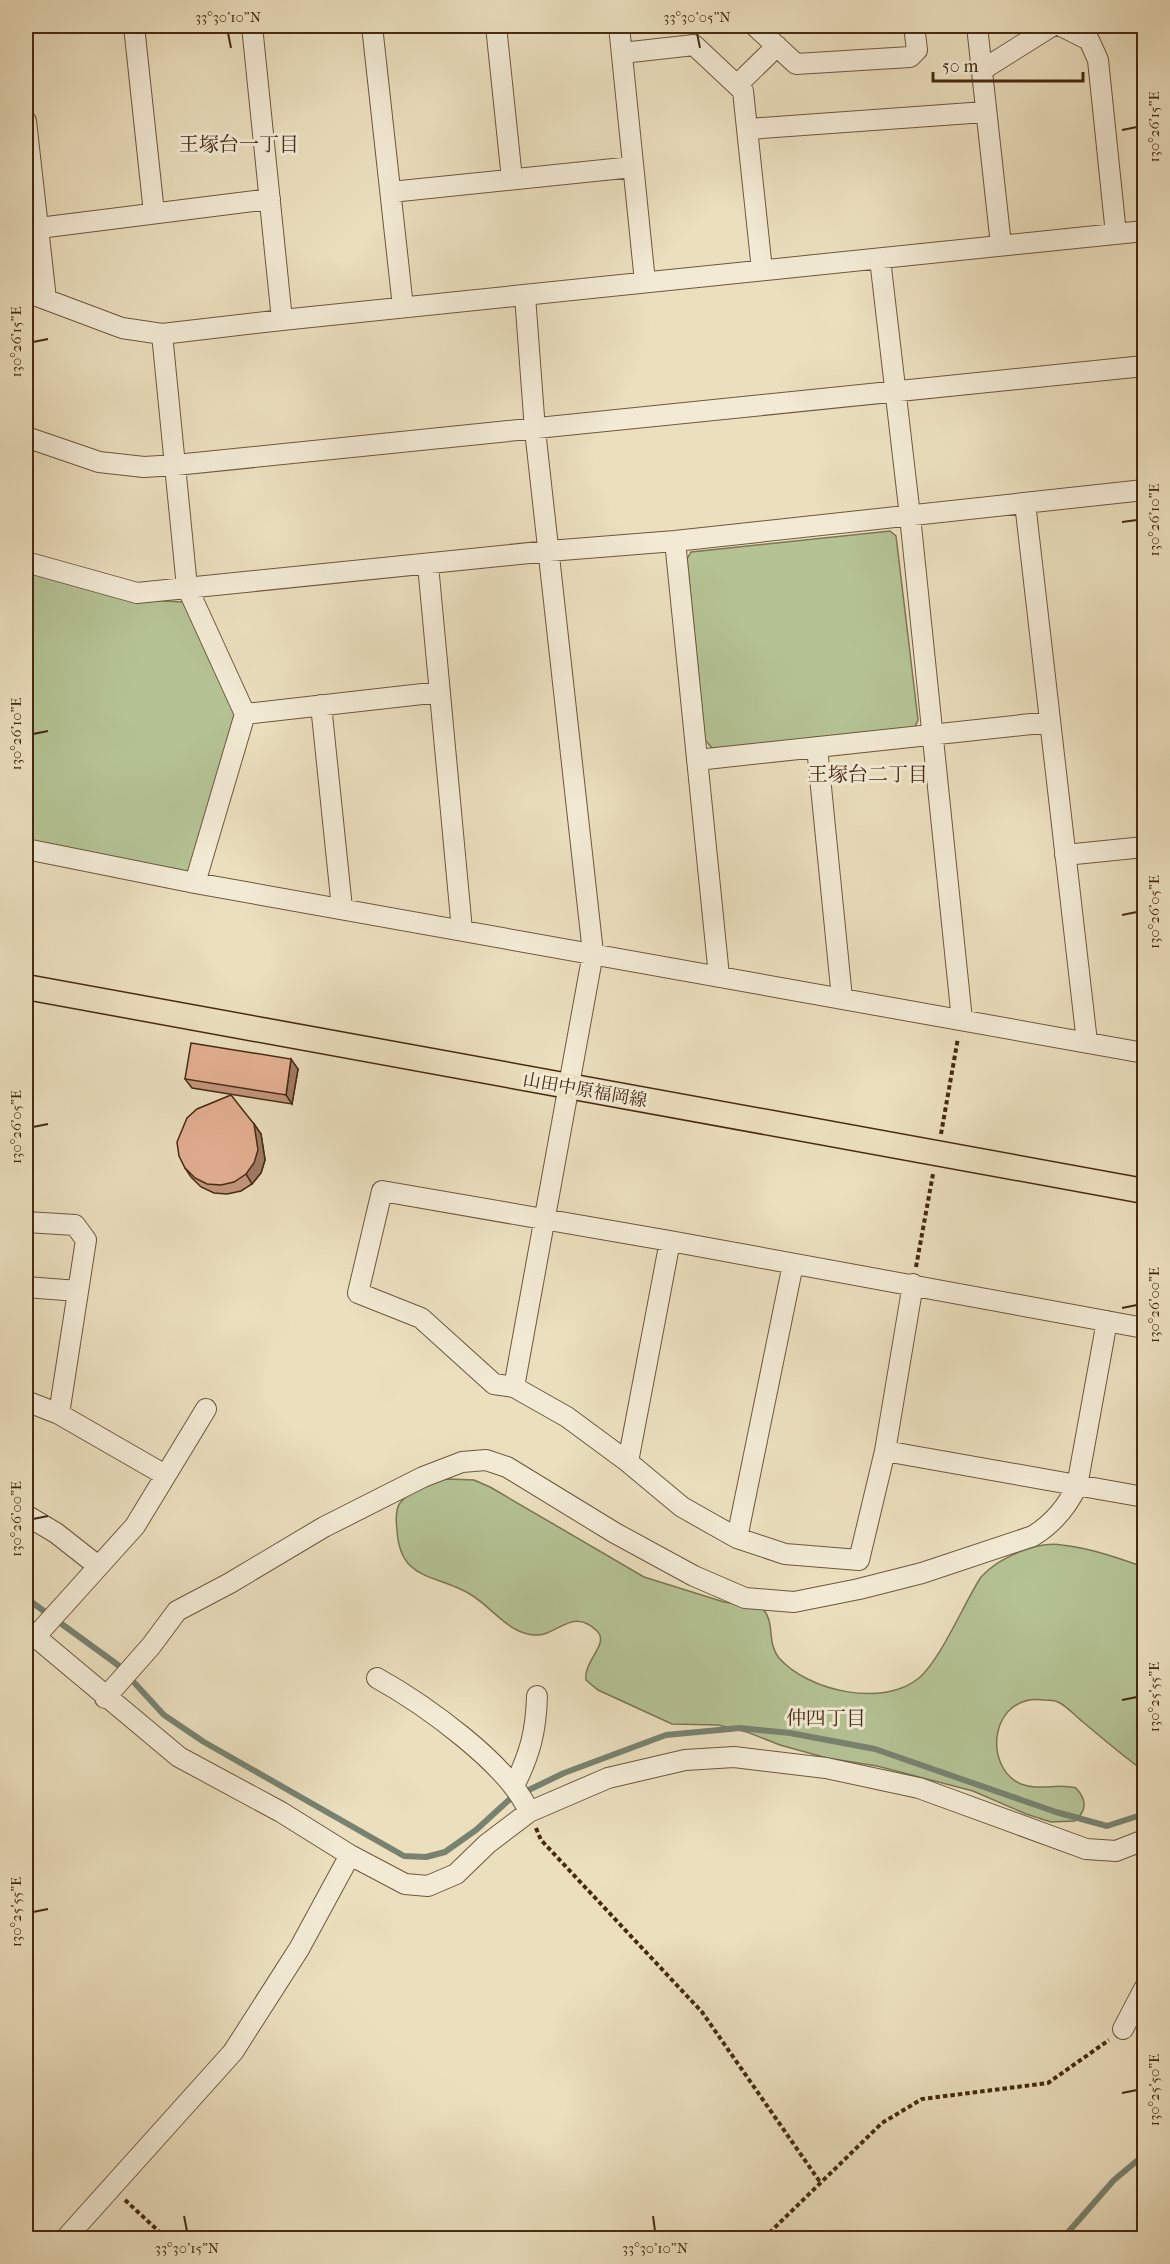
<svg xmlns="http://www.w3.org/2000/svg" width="1170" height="2264" font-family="'IM FELL French Canon','Noto Serif JP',serif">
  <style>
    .green { fill: #b4c294; stroke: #7c7652; stroke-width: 1.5 }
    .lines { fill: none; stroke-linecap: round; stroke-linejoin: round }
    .stream { stroke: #778270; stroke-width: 6 }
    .minor-casing { stroke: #6e573c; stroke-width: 22 }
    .major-casing { stroke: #452a10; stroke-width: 27 }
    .path { stroke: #452a10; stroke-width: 4; stroke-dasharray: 4.5 3; stroke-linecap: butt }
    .minor { stroke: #f2ead5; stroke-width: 20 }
    .major { stroke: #ebdfbe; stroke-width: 24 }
    .wall { fill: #c4967e; stroke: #452a10; stroke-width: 1.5 }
    .shaded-wall { fill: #a07a67; stroke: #452a10; stroke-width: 1.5 }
    .building { fill: #e4af93; stroke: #452a10; stroke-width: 1.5 }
    .ticks { fill: none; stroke: #452a10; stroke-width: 2 }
    .labels { text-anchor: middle; stroke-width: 6; stroke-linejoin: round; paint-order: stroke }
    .street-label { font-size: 18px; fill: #452a10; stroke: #f2ead5 }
    .neighbourhood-label { font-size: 20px; fill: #452a10; stroke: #f2ead5 }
    .neatline { fill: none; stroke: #452a10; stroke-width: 2 }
    .ticks-label { font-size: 15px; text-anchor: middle; fill: #452a10 }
  </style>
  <rect width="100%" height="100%" fill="#ebdfbe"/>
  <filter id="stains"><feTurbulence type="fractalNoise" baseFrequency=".00333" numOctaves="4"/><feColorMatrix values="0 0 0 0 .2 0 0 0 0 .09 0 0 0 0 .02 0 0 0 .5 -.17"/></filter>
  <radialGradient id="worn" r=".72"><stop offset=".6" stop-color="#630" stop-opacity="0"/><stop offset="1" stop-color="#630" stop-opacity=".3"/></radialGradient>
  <path class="green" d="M890,531L896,536L918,720L914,729L713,749L705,740L687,559L691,552Z
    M26,572L127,599L184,602L236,709L191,872L26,843Z
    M448,1479L474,1480L490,1487L644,1577L724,1602L762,1608C776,1622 766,1642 779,1658C808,1691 883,1708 919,1678C941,1659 964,1603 981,1577C998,1558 1036,1541 1062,1545C1090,1548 1118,1558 1144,1567V1771C1123,1756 1103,1739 1083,1722C1075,1716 1067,1706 1058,1702C1054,1700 1048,1700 1044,1700C990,1693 982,1767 1021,1784C1039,1791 1058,1783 1076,1788C1087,1800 1087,1810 1075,1821L1051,1822L1026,1814L973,1791L877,1766L827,1758L780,1745L747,1732L718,1725L672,1724L598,1690L586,1680C583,1661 610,1644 597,1631C572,1606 557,1637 534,1635C509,1633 493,1609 473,1596C439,1573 400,1584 397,1530C396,1522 395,1510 400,1503C410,1490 433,1481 448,1479Z"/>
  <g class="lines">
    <path class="stream" d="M26,1598L118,1665L164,1715L204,1742L404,1856L426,1857L445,1852L476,1830L510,1799L564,1773L666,1735L740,1728L790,1733L875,1749L1056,1812L1107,1826L1144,1814
      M1063,2238L1114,2180L1144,2155"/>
    <defs>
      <path id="minor" d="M134,26L154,213
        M372,26L403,307
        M496,26L512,179
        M619,26L645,282
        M755,26L796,64L910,57L917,50L914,26
        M977,26L1001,245
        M1061,26L1089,40L1098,60L1116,234
        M622,53L694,45L743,91L762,270
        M982,70L1052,26
        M737,85L777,46
        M26,121L46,299
        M748,129L985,112
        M391,192L633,167
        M39,228L270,199
        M880,259L910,516L962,1020
        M26,292L122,328L162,334L282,320L252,26
        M282,320L1144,231
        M162,334L187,587L245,714
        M26,437L99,462L144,467L176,465L1144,366
        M1025,503L1087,1042
        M675,541L719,976
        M26,562L137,593L549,551L675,541L1144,490
        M428,565L462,930
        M321,705L342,908
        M817,747L842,998
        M697,760L1050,722
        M26,849L195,883L1144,1053
        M1065,855L1144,847
        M195,883L245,714L440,692
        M26,1222L75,1225L86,1240L59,1414
        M913,1284L885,1451L1144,1497
        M26,1287L78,1291
        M514,1387L593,953L535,430L525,296
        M26,1401L59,1414L165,1475
        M885,1451L859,1560L785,1554L737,1538L682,1507L628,1462L567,1417L514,1387L494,1384L421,1318L358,1293L382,1191L670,1241L1144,1328
        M628,1462L670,1241
        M26,1515L56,1533L98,1566
        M737,1538L793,1264
        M26,1629L179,1757L281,1812L350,1855L405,1884L428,1886L456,1874L487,1844L529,1812L608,1778L685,1760L734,1757L826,1768L919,1788L1086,1849L1116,1851L1144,1840
        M35,1637L135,1526L206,1409
        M377,1678C422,1703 509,1764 529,1812
        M105,1698L151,1646L177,1611L230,1583L324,1527L423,1477L462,1462L486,1460L507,1467L615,1533L694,1576L745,1598L794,1602L859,1589L922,1573L1033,1536C1054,1523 1067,1507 1077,1486L1107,1321
        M514,1786C530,1754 536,1732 537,1696
        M1123,2029L1144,1989
        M66,2238L233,2052L299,1949L350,1855"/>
      <path id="major" d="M26,987L1144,1191"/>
    </defs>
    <use href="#minor" class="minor-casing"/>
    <use href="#major" class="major-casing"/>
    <path class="path" d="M941,1134L958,1038
      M916,1267L933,1174
      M536,1828L541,1840L702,2012L820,2182
      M125,2200L166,2238
      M764,2238L882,2123L922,2099L1048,2083L1109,2040"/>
    <use href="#minor" class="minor"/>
    <use href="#major" class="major"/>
  </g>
  <path class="wall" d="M298,1069L292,1104L192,1088L185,1079Z
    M254,1124L261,1134L265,1160L261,1173L252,1184L241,1191L227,1194L214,1193L201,1187L191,1177L185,1168Z"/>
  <path class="shaded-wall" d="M291,1059L298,1069L292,1104L286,1095Z
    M254,1124L261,1134L265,1160L261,1173L252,1184L246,1174Z"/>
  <path class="building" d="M191,1043L291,1059L286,1095L185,1079Z
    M231,1095L254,1124L258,1150L254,1163L246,1174L234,1182L221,1185L207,1184L195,1178L185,1168L179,1156L177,1142L187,1118L197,1109Z"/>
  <path class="ticks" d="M228,33L231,48M697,33L700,48M1122,130L1137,127M33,342L48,339M1122,522L1137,520M33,734L48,731M1122,915L1137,912M33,1127L48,1124M1122,1308L1137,1305M33,1519L48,1516M1122,1700L1137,1697M33,1912L48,1909M1122,2093L1137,2090M184,2216L187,2231M653,2216L655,2231"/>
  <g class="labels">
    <g class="street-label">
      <text transform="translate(585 1090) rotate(10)" y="6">山田中原福岡線</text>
    </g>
    <g class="neighbourhood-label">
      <text x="239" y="151">王塚台一丁目</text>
      <text x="868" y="781">王塚台二丁目</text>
      <text x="826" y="1725">仲四丁目</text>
    </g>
  </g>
  <rect width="1170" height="2264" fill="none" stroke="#ebdfbe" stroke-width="66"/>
  <path d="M933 72v9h150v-9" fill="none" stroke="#452a10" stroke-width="3"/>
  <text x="942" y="72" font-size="18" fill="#452a10" stroke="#f2ead5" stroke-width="4.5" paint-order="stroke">50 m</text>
  <rect x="33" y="33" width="1104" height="2198" class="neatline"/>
  <g class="ticks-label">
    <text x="228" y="22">33°30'10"N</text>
    <text x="697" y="22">33°30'05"N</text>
    <text transform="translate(1154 127) rotate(-90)" y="5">130°26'15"E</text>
    <text transform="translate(16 342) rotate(-90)" y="5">130°26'15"E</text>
    <text transform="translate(1154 520) rotate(-90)" y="5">130°26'10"E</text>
    <text transform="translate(16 734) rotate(-90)" y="5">130°26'10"E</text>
    <text transform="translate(1154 912) rotate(-90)" y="5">130°26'05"E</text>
    <text transform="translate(16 1127) rotate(-90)" y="5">130°26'05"E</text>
    <text transform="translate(1154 1305) rotate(-90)" y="5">130°26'00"E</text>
    <text transform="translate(16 1519) rotate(-90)" y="5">130°26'00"E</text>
    <text transform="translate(1154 1697) rotate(-90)" y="5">130°25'55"E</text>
    <text transform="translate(16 1912) rotate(-90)" y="5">130°25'55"E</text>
    <text transform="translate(1154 2090) rotate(-90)" y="5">130°25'50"E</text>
    <text x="187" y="2253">33°30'15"N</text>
    <text x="655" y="2253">33°30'10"N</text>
  </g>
  <rect width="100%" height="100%" filter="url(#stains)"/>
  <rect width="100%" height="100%" fill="url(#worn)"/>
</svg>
